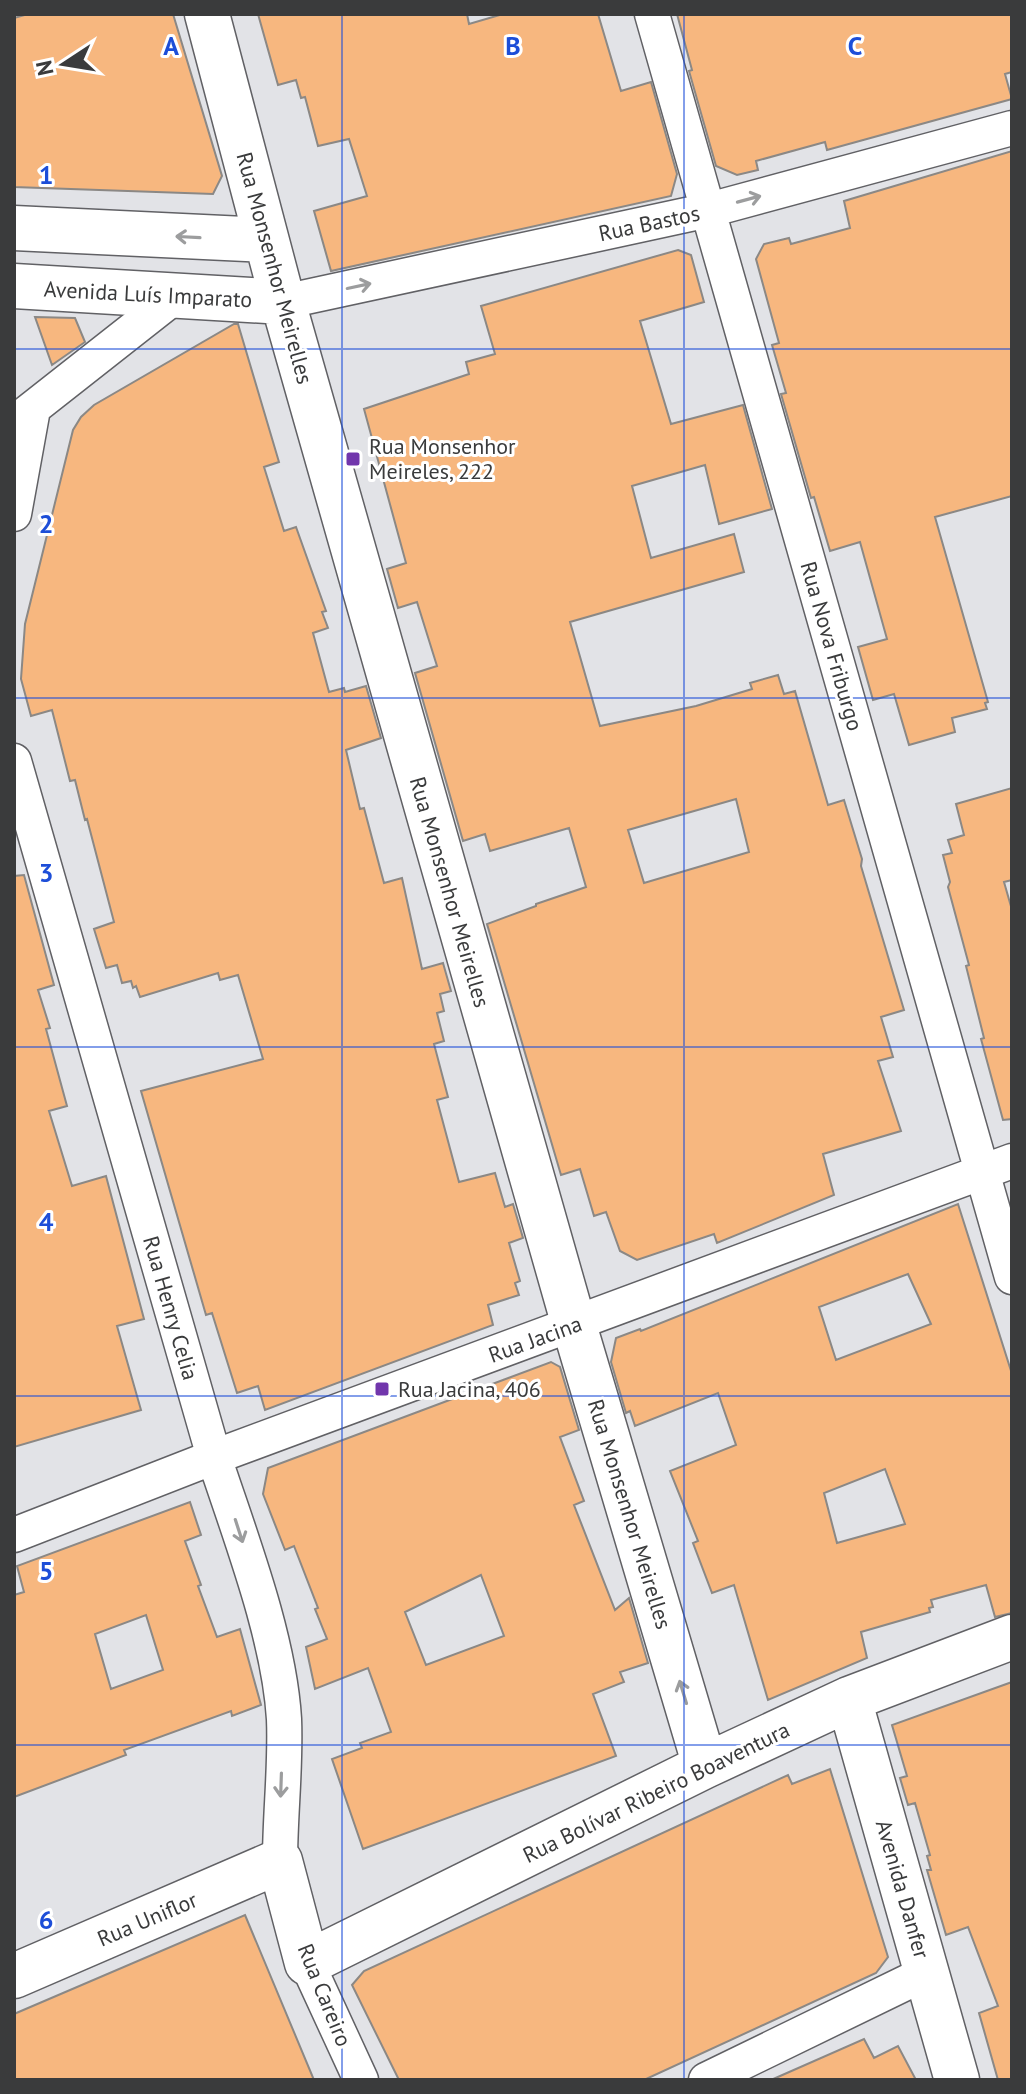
<svg xmlns="http://www.w3.org/2000/svg" width="1026" height="2094" font-family="'PT Sans',sans-serif">
  <style>
    .building { fill: #f7b77f; stroke: #8b8885; stroke-width: 2; fill-rule: evenodd }
    .lines { fill: none; stroke-linecap: round; stroke-linejoin: round }
    .street-casing { stroke: #616165; stroke-width: 37 }
    .secondary-casing { stroke: #616165; stroke-width: 47 }
    .street { stroke: #fff; stroke-width: 34 }
    .secondary { stroke: #fff; stroke-width: 44 }
    .oneway { stroke: #9c9d9e }
    .grid { fill: none; stroke: #1d4ed8; stroke-width: 2; stroke-opacity: 0.55 }
    .poi-dot { fill: #7136ac; stroke: #fff; stroke-width: 3 }
    .labels { text-anchor: middle; stroke-width: 6; stroke-linejoin: round; paint-order: stroke }
    .street-label { font-size: 22px; fill: #3a3b3c; stroke: #fff }
    .poi-label { font-size: 22px; fill: #3a3b3c; stroke: #fff; text-anchor: start }
    .grid-label { font-size: 26px; text-anchor: middle; font-weight: bold; fill: #1d4ed8; stroke: #fff; stroke-width: 6; stroke-linejoin: round; paint-order: stroke }
  </style>
  <rect width="100%" height="100%" fill="#e2e3e7"/>
  <path class="building" d="M28,14H173L222,176L213,194L14,187V18Z
    M258,14H467L469,24L503,14H598L621,91L651,82L677,174L671,196L331,271L314,211L367,196L349,139L318,146L305,97L301,98L296,80L278,85Z
    M677,14H1012V72L1005,74L1012,99L827,150L825,142L756,161L758,170L737,175L716,166L689,71L692,70Z
    M1012,151V496L935,517L988,702L985,703L987,709L952,718L955,732L909,745L894,694L873,700L858,647L887,639L860,542L830,551L814,497L811,498L781,394L786,393L772,345L779,343L756,259L764,244L789,238L791,244L850,228L844,201Z
    M678,250L691,255L704,302L640,321L671,424L743,405L772,509L719,524L705,465L632,486L651,558L734,534L744,572L570,622L600,726L696,706L752,689L750,683L778,675L784,694L795,691L828,805L844,800L862,859L861,866L904,1010L881,1017L893,1057L878,1061L901,1131L823,1154L834,1195L717,1243L714,1234L637,1260L620,1251L606,1212L594,1216L580,1169L561,1175L487,924L536,906V904L586,887L569,828L490,851L485,834L463,841L415,673L437,666L417,602L398,608L387,569L406,563L364,409L469,374L466,362L495,354L481,306ZM736,799L749,852L644,883L628,830Z
    M35,317L75,318L85,342L52,365Z
    M234,324H238L279,462L264,467L284,531L296,527L326,611L322,612L328,628L313,633L329,692L344,688L345,692L366,686L381,738L346,750L360,809L364,808L384,883L402,878L422,969L443,963L451,991L440,994L444,1011L437,1013L444,1041L434,1044L448,1097L437,1100L459,1182L495,1173L505,1207L513,1204L523,1238L509,1243L520,1281L515,1283L519,1295L488,1305L493,1325L265,1410L258,1386L237,1393L212,1313L206,1315L141,1091L263,1059L238,975L220,980L218,973L140,997L136,986L133,988L131,981L122,983L117,965L106,968L94,929L114,922L87,819L85,820L75,780L70,781L52,710L31,716L21,679L25,624L73,430L81,417L94,405Z
    M1012,788V880L1004,882L1012,910V1119L1003,1120L981,1039L984,1038L966,966L969,965L948,887L950,882L943,855L952,853L948,840L964,835L956,804Z
    M24,875L54,985L38,990L50,1028L46,1029L67,1106L49,1111L72,1186L106,1176L144,1319L117,1326L141,1410L14,1447V876Z
    M958,1204L1012,1374V1613L995,1617L986,1585L931,1600L933,1607L929,1608L930,1612L861,1632L867,1658L768,1700L734,1585L712,1593L693,1543L698,1541L670,1471L736,1445L718,1393L635,1426L630,1411L626,1413L611,1362L616,1338L640,1329L641,1331ZM908,1274L931,1324L836,1360L819,1307ZM885,1469L905,1524L837,1543L824,1493Z
    M551,1362L560,1367L579,1430L560,1437L584,1501L574,1505L615,1610L629,1598L648,1663L620,1672L624,1682L593,1694L616,1756L363,1849L332,1759L362,1748L360,1743L391,1732L368,1668L315,1689L306,1647L327,1639L315,1609L318,1608L294,1546L285,1550L263,1494L268,1468ZM481,1575L504,1636L426,1665L405,1612Z
    M190,1502L201,1535L185,1541L201,1585L198,1586L217,1637L240,1629L261,1705L232,1716L231,1711L124,1750L126,1755L14,1797V1595L24,1592L17,1566ZM146,1615L163,1670L111,1689L95,1634Z
    M1012,1682V2080H998L979,2013L998,2006L968,1927L946,1935L927,1870H931L927,1856L930,1855L915,1803L908,1805L900,1778L907,1776L892,1725Z
    M830,1769L888,1957L876,1973L644,2080H399L352,1985L364,1971L788,1775L792,1784Z
    M245,1915L314,2080H14V2014Z
    M864,2039L874,2058L898,2046L916,2080H771Z"/>
  <g class="lines">
    <defs>
      <path id="street" d="M652,14L1012,1277
        M283,302L709,210L1012,128
        M14,423L178,294
        M14,514L33,409
        M14,761L214,1457C240,1536 279,1636 284,1719C286,1766 280,1814 280,1861
        M14,1535L214,1457L1012,1161
        M307,1963L361,2080
        M706,2080L926,1973"/>
      <path id="secondary" d="M207,14L283,302L574,1325L705,1766
        M14,228L266,240
        M14,286L283,302
        M849,1699L957,2080
        M14,1976L280,1861L307,1963L705,1766L849,1699L1012,1637"/>
    </defs>
    <use href="#street" class="street-casing"/>
    <use href="#secondary" class="secondary-casing"/>
    <use href="#street" class="street"/>
    <use href="#secondary" class="secondary"/>
  </g>
  <defs><path id="oneway-shaft" d="M-6 0H5M1.5-3L5.5 0L1.5 3" fill="none" stroke-width="1.6" stroke-linecap="round" stroke-linejoin="round" transform="scale(2)"/></defs>
  <g class="oneway">
    <use href="#oneway-shaft" transform="translate(749 199) rotate(-15)"/>
    <use href="#oneway-shaft" transform="translate(188 237) rotate(-177)"/>
    <use href="#oneway-shaft" transform="translate(359 286) rotate(-12)"/>
    <use href="#oneway-shaft" transform="translate(239 1531) rotate(72)"/>
    <use href="#oneway-shaft" transform="translate(683 1692) rotate(-107)"/>
    <use href="#oneway-shaft" transform="translate(281 1785) rotate(92)"/>
  </g>
  <path class="grid" d="M342,14V2080M684,14V2080M14,349H1012M14,698H1012M14,1047H1012M14,1396H1012M14,1745H1012"/>
  <g class="poi-dot">
    <rect x="345" y="451" width="16" height="16" rx="4"/>
    <rect x="374" y="1381" width="16" height="16" rx="4"/>
  </g>
  <g class="labels">
    <g class="street-label">
      <text transform="translate(649 223) rotate(-12)" y="8">Rua Bastos</text>
      <text transform="translate(275 268) rotate(75)" y="8">Rua Monsenhor Meirelles</text>
      <text transform="translate(148 294) rotate(3)" y="8">Avenida Luís Imparato</text>
      <text transform="translate(832 646) rotate(74)" y="8">Rua Nova Friburgo</text>
      <text transform="translate(450 892) rotate(74)" y="8">Rua Monsenhor Meirelles</text>
      <text transform="translate(171 1308) rotate(74)" y="8">Rua Henry Celia</text>
      <text transform="translate(535 1339) rotate(-20)" y="8">Rua Jacina</text>
      <text transform="translate(630 1514) rotate(73)" y="8">Rua Monsenhor Meirelles</text>
      <text transform="translate(656 1792) rotate(-26)" y="8">Rua Bolívar Ribeiro Boaventura</text>
      <text transform="translate(903 1889) rotate(74)" y="8">Avenida Danfer</text>
      <text transform="translate(147 1919) rotate(-23)" y="8">Rua Uniflor</text>
      <text transform="translate(325 1995) rotate(68)" y="8">Rua Careiro</text>
    </g>
    <g class="poi-label">
      <text x="369" y="454">Rua Monsenhor<tspan x="369" dy="25">Meireles, 222</tspan></text>
      <text x="398" y="1397">Rua Jacina, 406</text>
    </g>
  </g>
  <g class="grid-label">
    <text x="171" y="55">A</text>
    <text x="513" y="55">B</text>
    <text x="855" y="55">C</text>
    <text x="46" y="184">1</text>
    <text x="46" y="533">2</text>
    <text x="46" y="882">3</text>
    <text x="46" y="1231">4</text>
    <text x="46" y="1580">5</text>
    <text x="46" y="1929">6</text>
  </g>
  <rect width="1026" height="2094" fill="none" stroke="#3a3b3c" stroke-width="32"/>
  <g transform="translate(64 64) rotate(258)" stroke="#ffffff" stroke-width="6" paint-order="stroke">
  <path d="M0-6L14 30L0 20L-14 30Z" fill="#3a3b3c"/>
  <text y="-12" font-size="22" font-weight="bold" text-anchor="middle" fill="#3a3b3c">N</text>
  </g>
</svg>
